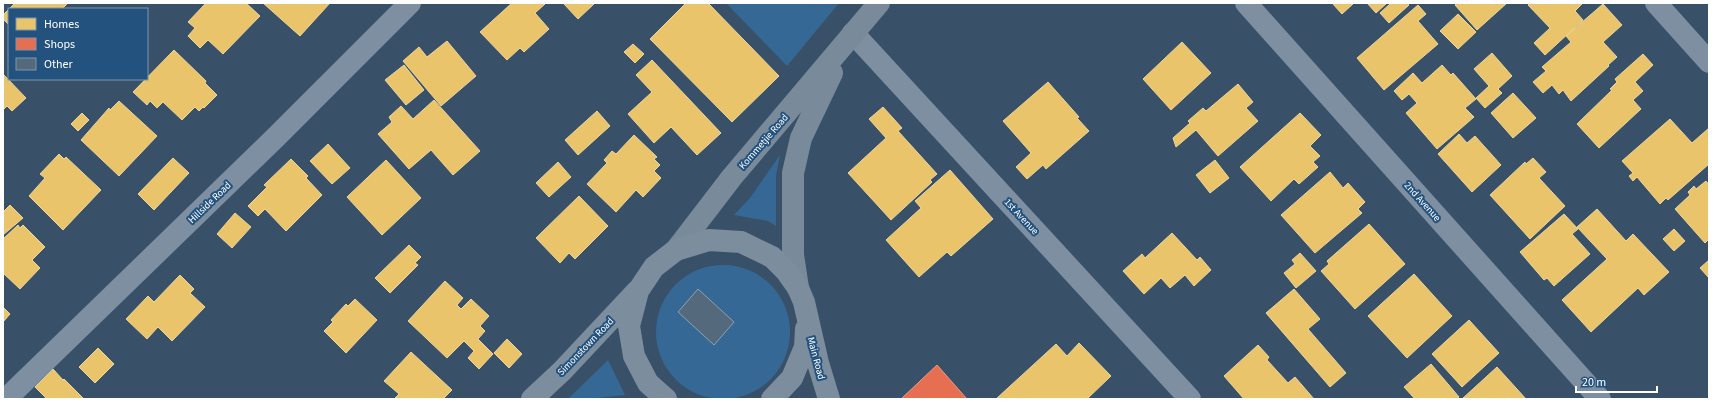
<svg xmlns="http://www.w3.org/2000/svg" width="1712" height="402" font-family="'Source Sans 3',sans-serif">
  <style>
    .green { fill: #366895 }
    .homes { fill: #e9c46a; stroke: #f0d697 }
    .shops { fill: #e76f51; stroke: #ee9a85 }
    .building { fill: #55697c; stroke: #91a0ae }
    .lines { fill: none; stroke-linecap: round; stroke-linejoin: round }
    .street { stroke: #7d8fa0; stroke-width: 22 }
    .secondary { stroke: #798b9b; stroke-width: 22 }
    .primary { stroke: #7c8d9e; stroke-width: 22 }
    .labels { text-anchor: middle; stroke-width: 4; stroke-linejoin: round; paint-order: stroke }
    .street-label { font-size: 10px; fill: #fff; stroke: #23527e }
  </style>
  <rect width="100%" height="100%" fill="#385169"/>
  <path class="green" d="M726,3H839L787,66Z
    M780,155L776,175V226L768,221L734,215L750,198Z
    M656 332a67 67 0 1 1 134 0a67 67 0 1 1-134 0Z
    M608,360L625,395L587,399H568Z"/>
  <path class="homes" d="M15,3H68L62,9H9Z
    M206,3H246L260,16L223,54L208,40L200,48L188,36L195,28L188,22Z
    M263,3H330L300,36Z
    M512,3H544L545,4L535,13L549,29L524,52L520,48L507,60L480,32Z
    M563,3H595L578,19Z
    M686,3H708L779,76L732,122L650,39Z
    M1332,3H1354L1342,14Z
    M1367,3H1387L1376,13Z
    M1391,3H1407L1409,5L1389,23L1380,13Z
    M1457,3H1507L1477,30L1455,5Z
    M1531,3H1583L1575,11L1583,20L1545,55L1534,43L1550,28L1528,5Z
    M1603,4L1622,25L1603,42L1617,57L1608,65L1609,66L1571,101L1563,90L1559,94L1552,85L1543,93L1533,82L1546,71L1542,67L1571,42L1566,36Z
    M1418,5L1426,14L1418,21L1438,44L1384,90L1357,58Z
    M9,9V25L3,19V15Z
    M1458,14L1476,32L1458,49L1440,31Z
    M447,41L476,76L441,106L403,61L419,47L427,57Z
    M1182,42L1211,73L1171,110L1143,79Z
    M633,44L644,54L635,63L624,52Z
    M174,50L206,81L205,83L217,95L204,108L203,107L199,111L195,107L182,120L163,102L157,108L150,101L147,105L133,92Z
    M1492,53L1512,76L1498,89L1502,93L1485,108L1476,98L1489,86L1474,69Z
    M1643,54L1653,65L1635,82L1643,91L1633,100L1641,109L1599,148L1577,124L1612,90L1610,89L1617,82L1615,79Z
    M652,60L721,133L697,155L671,127L654,143L628,114L652,92L636,75Z
    M404,65L424,90L406,105L385,80Z
    M1442,65L1451,75L1453,73L1476,99L1465,108L1474,117L1437,149L1406,113L1417,103L1409,94L1402,100L1394,91L1413,73L1422,83Z
    M3,74L26,98L12,111L7,106L3,110Z
    M1048,82L1079,117L1077,118L1089,131L1046,169L1043,165L1027,179L1016,167L1031,153L1003,121Z
    M1238,84L1253,102L1246,108L1258,121L1218,156L1196,130L1176,147L1173,138L1190,123L1188,121L1203,108L1206,111Z
    M1513,93L1536,118L1513,138L1491,113Z
    M434,100L480,151L453,175L431,150L409,169L378,134L392,122L389,117L401,106L413,119Z
    M119,101L157,136L119,176L81,140L109,108L110,110Z
    M883,107L902,128L898,131L937,174L930,180L932,182L891,220L848,173L886,138L869,119Z
    M597,111L610,126L578,155L565,140Z
    M82,113L89,120L78,131L71,124Z
    M1300,113L1321,135L1310,146L1320,156L1313,162L1318,167L1299,184L1294,179L1271,201L1240,167Z
    M1670,119L1692,143L1709,128V164L1668,200L1666,198L1660,204L1637,177L1633,181L1629,176L1633,173L1622,161Z
    M1459,134L1467,143L1475,136L1501,165L1472,192L1438,154Z
    M634,135L657,157L654,159L660,165L654,171L661,178L643,197L636,190L616,212L587,184L607,163L604,160L612,151L616,154Z
    M328,144L350,168L332,184L310,161Z
    M59,154L64,159L66,157L101,190L63,230L29,196L45,178L40,174Z
    M173,158L189,173L154,210L138,194Z
    M1533,158L1546,172L1539,178L1565,206L1530,239L1490,195L1525,162L1526,164Z
    M291,159L308,176L306,178L322,195L286,231L265,209L258,216L248,206L267,187L264,185Z
    M386,160L421,198L382,235L347,197Z
    M1215,160L1229,178L1210,193L1196,175Z
    M558,162L571,177L549,197L536,183Z
    M950,170L993,219L951,256L947,252L919,277L886,240L921,208L915,201Z
    M1330,172L1343,188L1348,183L1365,202L1358,209L1362,213L1315,253L1281,215Z
    M1706,181L1709,185V239L1705,243L1675,209L1690,195L1688,192L1694,186L1696,189Z
    M579,196L608,226L575,259L569,253L560,263L536,238Z
    M10,205L23,218L3,235V212Z
    M1597,209L1626,241L1633,234L1669,272L1644,295L1638,288L1591,332L1562,300L1607,259L1577,227Z
    M235,213L251,227L232,248L217,234Z
    M1564,214L1578,229L1572,234L1590,254L1554,286L1547,278L1544,280L1520,252Z
    M1369,224L1405,264L1355,309L1321,271L1329,264L1327,261Z
    M18,225L20,228L23,225L45,247L32,260L40,268L20,289L3,273V239Z
    M1674,229L1685,241L1674,251L1663,239Z
    M1172,233L1197,260L1200,257L1211,270L1194,286L1185,275L1170,288L1161,278L1144,294L1123,271L1142,254L1145,258Z
    M409,245L421,257L415,263L418,265L390,293L375,278Z
    M1300,253L1316,271L1296,288L1284,273L1295,264L1292,260Z
    M1709,260V278L1700,268Z
    M1414,274L1452,316L1407,358L1368,316Z
    M180,275L194,289L190,293L205,307L172,341L158,327L147,339L126,319L148,296L154,302Z
    M445,281L463,298L457,305L461,309L471,299L489,316L480,326L485,331L478,339L493,354L479,369L468,358L474,351L464,341L447,358L408,321Z
    M1294,289L1320,319L1308,329L1346,373L1330,387L1266,313Z
    M355,299L377,320L346,353L324,331L333,322L331,320L346,304L348,306Z
    M3,307L10,314L3,322Z
    M1469,320L1499,353L1462,387L1432,354Z
    M507,339L522,354L509,368L494,353Z
    M1079,343L1111,376L1087,399H996L1056,344L1067,356Z
    M1258,345L1269,357L1267,360L1288,383L1295,377L1314,399H1244L1224,376Z
    M98,348L114,364L95,383L79,367Z
    M411,352L452,390L443,399H394L399,394L384,381Z
    M1431,364L1459,397L1457,399H1415L1404,387Z
    M1497,367L1526,399H1462Z
    M53,369L63,380L64,379L84,399H44L46,398L35,387Z"/>
  <path class="shops" d="M937,365L967,399H901Z"/>
  <path class="building" d="M698,289L734,322L714,345L678,312Z"/>
  <g class="lines">
    <path class="street" d="M1246,3L1600,399
      M1656,3L1709,62
      M853,33L1190,399
      M6,399L276,137L410,3"/>
    <path class="secondary" d="M676,250L732,177L879,3
      M798,288L793,255V173L801,138L832,73"/>
    <path class="primary" d="M532,399L562,371L637,291
      M666,399L648,383L634,356L629,326L638,291L654,267L676,250L709,240L741,242L772,257L786,271L798,288L804,302L818,363L829,399
      M772,399L792,378L805,347L806,329"/>
  </g>
  <g class="labels">
    <g class="street-label">
      <text transform="translate(763 141) rotate(-49)" y="4">Kommetjie Road</text>
      <text transform="translate(1423 201) rotate(48)" y="4">2nd Avenue</text>
      <text transform="translate(209 202) rotate(-44)" y="4">Hillside Road</text>
      <text transform="translate(1022 216) rotate(47)" y="4">1st Avenue</text>
      <text transform="translate(585 346) rotate(-46)" y="4">Simonstown Road</text>
      <text transform="translate(817 358) rotate(75)" y="4">Main Road</text>
    </g>
  </g>
  <rect width="1712" height="402" fill="none" stroke="#ffffff" stroke-width="8"/>
  <rect x="8" y="8" width="140" height="72" fill="#23527e" stroke="#7b97b2"/>
  <rect x="16" y="18" width="20" height="12" fill="#e9c46a" stroke="#7b97b2"/>
  <text x="44" y="28" font-size="12" fill="#ffffff">Homes</text>
  <rect x="16" y="38" width="20" height="12" fill="#e76f51" stroke="#7b97b2"/>
  <text x="44" y="48" font-size="12" fill="#ffffff">Shops</text>
  <rect x="16" y="58" width="20" height="12" fill="#55697c" stroke="#7b97b2"/>
  <text x="44" y="68" font-size="12" fill="#ffffff">Other</text>
  <path d="M1576 386v6h81v-6" fill="none" stroke="#ffffff" stroke-width="2"/>
  <text x="1582" y="386" font-size="12" fill="#ffffff" stroke="#23527e" stroke-width="3" paint-order="stroke">20 m</text>
</svg>
